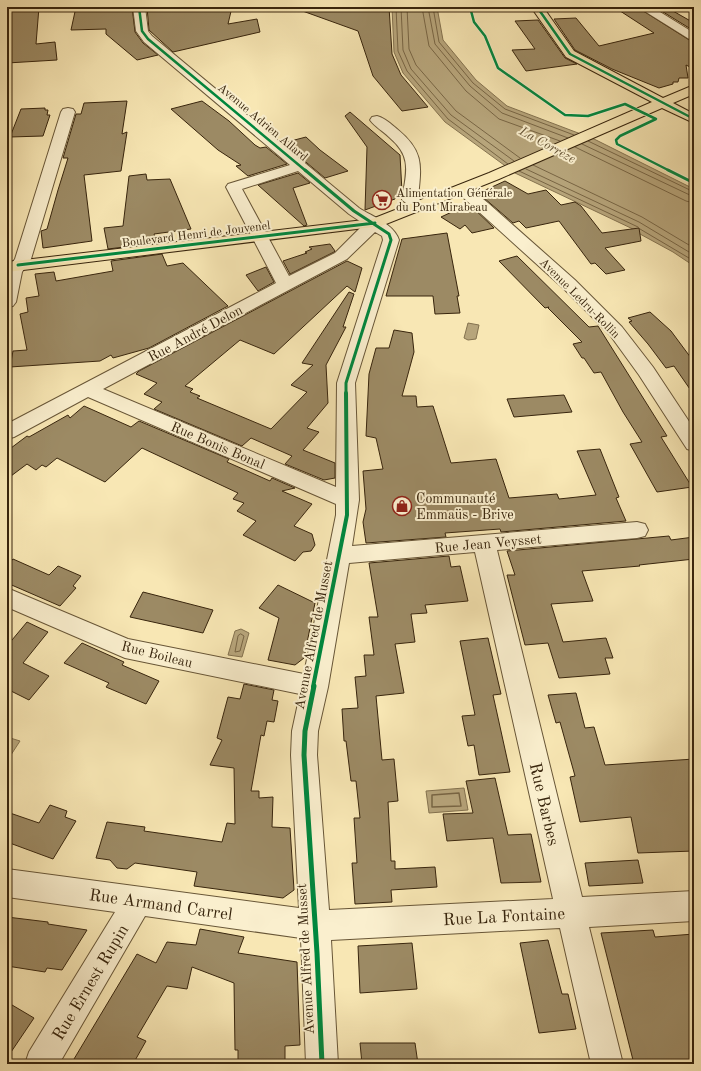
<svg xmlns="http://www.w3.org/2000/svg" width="701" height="1071" font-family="'Old Standard TT',serif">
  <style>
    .water { fill: #b7a57b; stroke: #84724f }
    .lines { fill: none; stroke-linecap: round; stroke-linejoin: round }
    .shore-far1 { stroke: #786544; stroke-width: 1 }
    .shore { stroke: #786544; stroke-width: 1.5 }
    .building { fill: #9c8a64; stroke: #38250d }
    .minor-casing { stroke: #685637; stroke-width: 2 }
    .primary-casing { stroke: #38250d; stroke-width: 2 }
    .minor { fill: #faefce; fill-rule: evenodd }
    .primary { fill: #f8e7b4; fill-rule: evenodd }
    .cycleway-far3-casing { stroke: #faefce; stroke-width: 4 }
    .cycleway-far2-casing { stroke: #faefce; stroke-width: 5 }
    .cycleway-far1-casing { stroke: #faefce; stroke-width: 6 }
    .cycleway-casing { stroke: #faefce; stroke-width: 8 }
    .cycleway-far3 { stroke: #00873e; stroke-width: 2.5 }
    .cycleway-far2 { stroke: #00873e; stroke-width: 3 }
    .cycleway-far1 { stroke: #00873e; stroke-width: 4 }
    .cycleway { stroke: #00873e; stroke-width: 5 }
    .labels { text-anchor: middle; stroke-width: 4; stroke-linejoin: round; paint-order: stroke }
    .far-street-label { font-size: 12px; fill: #38250d; stroke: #faefce }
    .far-poi-label { font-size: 12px; fill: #38250d; stroke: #faefce; text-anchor: start }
    .far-water-label { font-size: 13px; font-style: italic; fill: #645234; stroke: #faefce }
    .street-label { font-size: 14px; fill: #38250d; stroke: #faefce }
    .poi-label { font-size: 14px; fill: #38250d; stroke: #faefce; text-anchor: start }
    .near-street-label { font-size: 17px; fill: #38250d; stroke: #faefce }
  </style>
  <rect width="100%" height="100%" fill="#f8e7b4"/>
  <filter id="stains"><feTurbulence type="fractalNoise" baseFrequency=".005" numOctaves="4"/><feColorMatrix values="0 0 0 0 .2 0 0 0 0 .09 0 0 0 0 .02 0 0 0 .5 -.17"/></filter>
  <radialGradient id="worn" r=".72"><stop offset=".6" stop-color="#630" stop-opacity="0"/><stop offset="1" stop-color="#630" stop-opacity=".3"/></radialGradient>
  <path class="water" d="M392,7H437L443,40L476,80L507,106L594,139L694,189V266L673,252L640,234L635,230L515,173L445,122L403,73L394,52Z
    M468,323L479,325L476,339L468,340L464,338Z
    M241,629L249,633L242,657L228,655L235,631Z
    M7,737L20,741L7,761Z
    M464,788L468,810L429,813L426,791Z"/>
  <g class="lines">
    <path class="shore-far1" d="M396,7L398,51L407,71L448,119L508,164
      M401,7L403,50L411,69L451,115L514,161
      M407,7L409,49L416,65L456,111L520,158
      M422,7L429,46L466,91L499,119L560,141
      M428,7L435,44L470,86L502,113L568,138
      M433,7L439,42L473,83L505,109L574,135
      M588,141L694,192
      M582,144L694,197
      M575,147L686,201L694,203
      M533,165L642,217L694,248
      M526,169L639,222L694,255
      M519,171L638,227
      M640,229L694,261
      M241,634L244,636L240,651L235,652L238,636Z"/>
    <path class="shore" d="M459,793L461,806L432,807V795Z"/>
  </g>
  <path class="building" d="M7,7H39L36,44L55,42L57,60L7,63Z
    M76,7H132L135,32L143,43L158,55L137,60L106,34V29L71,30Z
    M147,7H232L228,24L257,19L260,32L173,52L149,30Z
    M298,7H389L392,54L401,75L428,107L402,111L373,76L358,31L297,9Z
    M614,7H637L694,43V69L686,65L688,78H679L678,82H673V84L659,88L612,69L575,50L554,19L576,18L599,46L654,33Z
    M655,7H666L694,23V31Z
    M538,20L565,58L577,64L526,71L512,50L535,49L515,21Z
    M127,101L122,134L127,132L121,171L84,175L92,241L43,248L41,231L47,229L58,190L68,158H63L76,114H81L84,103Z
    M202,101L229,121L255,145L260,148L266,147L287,164L248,176L236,166L241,165L218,150L171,109Z
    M45,108V110H48L47,115H50L43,136L10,137L21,109Z
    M350,112L400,155L402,192L395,199L389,201L385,200L384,203L365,210L367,147L345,116Z
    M306,137L320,150L348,171L325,178L283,143Z
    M298,173L310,183L293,188L307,225L304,226L258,185Z
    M146,174L147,180L170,179L191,229L154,234L157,243L108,249L104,228L123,226L129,176Z
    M505,181L528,194L546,190L561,205L575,202L581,206L602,233L639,228L641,241L605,248L625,270L606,274L595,263L591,264L559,221L526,228L519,221L513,223L484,198L486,197L481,192Z
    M469,204L494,228L472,233L465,225L460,229L441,217Z
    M447,233L459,296H457L460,313L435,314L433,296H386L402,239Z
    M330,244L335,251L334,252L290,274L283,261L307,253L305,252L312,249L309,247Z
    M162,254L167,266L183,263L228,306L149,348L113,358L111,355L100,361L10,367L13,351L27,350L20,314L28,312L26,298L39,296L35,274L54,272L56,281L113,271L111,261Z
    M517,256L589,327L598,326L667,436L661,437L692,487L657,492L630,444L642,442L623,412L601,372L594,373L584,358H582L573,344L582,342L548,308L549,307L545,308L499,261Z
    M347,261L362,268L355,292L347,286L274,354L240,340L185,386L193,389L190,392L200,396L197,398L271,429L307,392L291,385L313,365L302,363L349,292L354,294L343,327H346L326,365L328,403L307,428L319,432L303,450L335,463V478L324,480L285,464L292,456L251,438L242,446L154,409L162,402L144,394L157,383L136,374L139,371Z
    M266,267L274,282L258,291L246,275Z
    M650,312L671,331L694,362V395L674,366L666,368L648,344L629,322L632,321L628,318Z
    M394,330L412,333L414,352L402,396H416L417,407L433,406L451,463L496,459L509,498L557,494L559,499L596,495L577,451L600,449L619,497L616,498L626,521L501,532L500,529L445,533L446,537L366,543L363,522L366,509L363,471L383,469L376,438L366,436L369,374L376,348H389Z
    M564,395L572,412L514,417L507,399Z
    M84,406L131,427L139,421L229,459L227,462L270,481L272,478L295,488L282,491L312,504L294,526L312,534L315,545L311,551L303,552L295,561L243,535L256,521L237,511L244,503L233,499L238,493L142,448L105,482L57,458L46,467L42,465L36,470L27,464L7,479V451L27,436L29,437L68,415L70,418Z
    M669,536L671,540L694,537V559L639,565L640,566L582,571L593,601L551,604L563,642L606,638L613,658H605L610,674L559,678L548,643L525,645L507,575H515L507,551Z
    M449,556L451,567L460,566L468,601L425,605L427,613L411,614L415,642L395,644L404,693L376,696L382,760L394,759L398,801L388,802L391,861H395V869L435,867L437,887L391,890L392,902L355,904L352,863H357L354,818H360L356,781H351L346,741H344L342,709L358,708L355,677L366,676L364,655H374L369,617H378L369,563Z
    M13,559L49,575L58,566L81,576L73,586L76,588L60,606L7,583V566Z
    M278,585L315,603L304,658L295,665L268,660L279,618L259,608Z
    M143,592L213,610L203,633L130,617Z
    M27,622L48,632L23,663L49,676L29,700L7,689V646Z
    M488,638L501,694L493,695L510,772L479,775L474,745L468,746L462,716L475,715L460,641Z
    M82,643L124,662L122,665L159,681L146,704L106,687L109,683L64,663Z
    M244,684L274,690L272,700L278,701L274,722L267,721L264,736L261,735L251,791H259V798L273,797L272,827L290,828L294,890L283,898L194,886L197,872L135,863L127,869L117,868L110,860L96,858L107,822L145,827L144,831L222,842L227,823L235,824L234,768L210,765L222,740L217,738L228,697L240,699Z
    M576,693L585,728L594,727L605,765L694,759V851L638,853L631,817L580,822L570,777L575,776L560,722L556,723L548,695Z
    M495,778L508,835L531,834L541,882L501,883L493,838L447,841L443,814L473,813L466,781Z
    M50,805L67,811L65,817L76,821L53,859L7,842V812L39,823Z
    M638,860L643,883L589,886L585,863Z
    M7,917L48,922V924L87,930L62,970L47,968L45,972L7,966Z
    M200,929L244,937L238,953L297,962L300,1045L285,1046V1064H238V1050H235L234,983L192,967L187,989L167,986L137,1037L146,1041L133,1064H71L137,954L156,963L167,942L196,945Z
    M653,930L655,937L694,934V1064H634L601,933Z
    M548,940L562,994H568L576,1029L539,1033L520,943Z
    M412,943L417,989L360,993L358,946Z
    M7,1002L34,1018L7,1058Z
    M360,1043H415L418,1064H362Z"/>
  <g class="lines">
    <defs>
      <path id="minor" d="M133,7H145L148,31L152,36L359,208C373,217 394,224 399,240L355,383L359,500L352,546L637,522L645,524L648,530L645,536L637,538L497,550L582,897L694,891V921L589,927L623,1064H591L560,928L331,940L338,1064H306L301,938L145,916L59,1064H25L29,1052L115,912L7,897V869L299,908L291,755L292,731L300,694L125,658L7,607V588L128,639L304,674L336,515V504L88,397L14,437L7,439V424L276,283L226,187L228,184L290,165L144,42L136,31ZM298,171L349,214L364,224L335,253L289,276L242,189ZM375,232L382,236L383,240L337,383L336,487L103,389L347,259ZM475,552L553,899L329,910L317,755L318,731L328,687L349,563Z
        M638,7H652L694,33V42Z
        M68,108L73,109L75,112L31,259L22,272L16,302L13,306L7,307V270L15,259L61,112L63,109Z
        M377,116C385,118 391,124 397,129C425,152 421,166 418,198L427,206L424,209H414L402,200C406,173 413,157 389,137C383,131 375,127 370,120L372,117Z
        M462,185L467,186L488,203L575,280L622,327L653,367L694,429V451L687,449L639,375L610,335L563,288L457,192L455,189L457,186Z"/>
      <path id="primary" d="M531,7H543L574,51L663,98L694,85V94L673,103L694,114V123L662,108L499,179L381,226L7,272V262L372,219L489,173L652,102L566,57Z"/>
    </defs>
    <use href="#minor" class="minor-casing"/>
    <use href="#primary" class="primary-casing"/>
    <use href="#minor" class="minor"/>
    <use href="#primary" class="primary"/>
    <defs>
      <path id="cycleway-far3" d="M139,7L142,31L148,39L306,171
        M470,7L474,22L485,36L498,68L565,115L588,116L625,104L656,119L620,136L616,140L617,144L670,171
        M537,7L570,54L694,119"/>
      <path id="cycleway-far2" d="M305,170L354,211L389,234L391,240L346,383V394
        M668,170L694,183
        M18,265L375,223"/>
      <path id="cycleway-far1" d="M313,687L347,515L346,393"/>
      <path id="cycleway" d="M314,686L305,731L304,755L317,953L322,1064"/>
    </defs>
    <use href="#cycleway-far3" class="cycleway-far3-casing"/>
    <use href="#cycleway-far2" class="cycleway-far2-casing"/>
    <use href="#cycleway-far1" class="cycleway-far1-casing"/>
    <use href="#cycleway" class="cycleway-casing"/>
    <use href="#cycleway-far3" class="cycleway-far3"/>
    <use href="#cycleway-far2" class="cycleway-far2"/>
    <use href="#cycleway-far1" class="cycleway-far1"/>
    <use href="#cycleway" class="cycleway"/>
  </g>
  <defs>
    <symbol id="supermarket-ring" viewBox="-11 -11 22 22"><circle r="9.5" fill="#faefce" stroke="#8f2418" stroke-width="1.5"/><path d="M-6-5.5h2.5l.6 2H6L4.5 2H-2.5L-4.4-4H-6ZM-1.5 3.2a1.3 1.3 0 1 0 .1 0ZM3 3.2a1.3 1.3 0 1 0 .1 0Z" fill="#8f2418"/></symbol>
    <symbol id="shop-ring" viewBox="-11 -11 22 22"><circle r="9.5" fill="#faefce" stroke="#8f2418" stroke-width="1.5"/><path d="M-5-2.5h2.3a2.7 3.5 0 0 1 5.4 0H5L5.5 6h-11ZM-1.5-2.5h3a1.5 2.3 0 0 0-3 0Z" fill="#8f2418"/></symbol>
  </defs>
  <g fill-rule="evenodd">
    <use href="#supermarket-ring" x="371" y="189" width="22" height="22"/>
    <use href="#shop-ring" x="391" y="495" width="22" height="22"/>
  </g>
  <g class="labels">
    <g class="far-street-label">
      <text transform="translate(263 122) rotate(40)" y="4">Avenue Adrien Allard</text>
      <text transform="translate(196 234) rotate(-7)" y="4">Boulevard Henri de Jouvenel</text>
      <text transform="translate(580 298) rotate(45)" y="4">Avenue Ledru-Rollin</text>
    </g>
    <g class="far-poi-label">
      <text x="396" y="197">Alimentation Générale<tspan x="396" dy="14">du Pont Mirabeau</tspan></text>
    </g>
    <g class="far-water-label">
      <text transform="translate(548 144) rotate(29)" y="5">La Corrèze</text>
    </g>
    <g class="street-label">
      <text transform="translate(195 333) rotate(-28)" y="5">Rue André Delon</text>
      <text transform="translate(218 445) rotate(23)" y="5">Rue Bonis Bonal</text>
      <text transform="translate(488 543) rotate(-5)" y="5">Rue Jean Veysset</text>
      <text transform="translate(313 635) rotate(-79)" y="5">Avenue Alfred de Musset</text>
      <text transform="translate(157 654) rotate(14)" y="5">Rue Boileau</text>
      <text transform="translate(305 959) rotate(-93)" y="5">Avenue Alfred de Musset</text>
    </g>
    <g class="poi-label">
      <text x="416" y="503">Communauté<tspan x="416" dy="16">Emmaüs - Brive</tspan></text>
    </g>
    <g class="near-street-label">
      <text transform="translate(545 804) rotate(77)" y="6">Rue Barbes</text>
      <text transform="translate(161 904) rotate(8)" y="6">Rue Armand Carrel</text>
      <text transform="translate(504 916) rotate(-3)" y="6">Rue La Fontaine</text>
      <text transform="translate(90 982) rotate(-59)" y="6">Rue Ernest Rupin</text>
    </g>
  </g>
  <rect width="701" height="1071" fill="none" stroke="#f8e7b4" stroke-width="24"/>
  <rect x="8" y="8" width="685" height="1055" fill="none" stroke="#38250d" stroke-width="2"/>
  <rect x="12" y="12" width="677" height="1047" fill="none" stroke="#38250d"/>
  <rect width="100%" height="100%" filter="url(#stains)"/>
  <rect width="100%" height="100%" fill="url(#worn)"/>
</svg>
